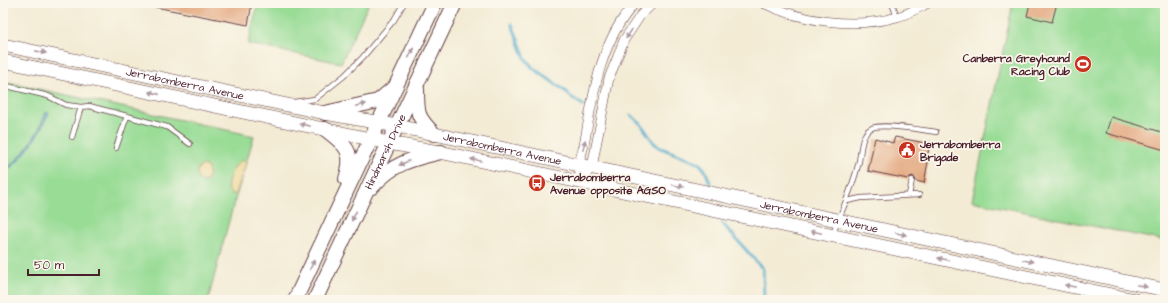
<svg xmlns="http://www.w3.org/2000/svg" width="1168" height="303" font-family="'Architects Daughter',sans-serif">
  <style>
    .green { fill: #98dc95; stroke: #717e60 }
    .sand { fill: #eeda9e; stroke: #9c7c64 }
    .water { fill: #4dabcb; stroke: #4c657b }
    .lines { fill: none; stroke-linecap: round; stroke-linejoin: round }
    .stream { stroke: #4dabcb; stroke-width: 3 }
    .building { fill: #e19f73 }
    .lane-casing { stroke: #633e44; stroke-width: 6 }
    .street-casing { stroke: #633e44; stroke-width: 10 }
    .secondary-casing { stroke: #633e44; stroke-width: 14 }
    .primary-casing { stroke: #633e44; stroke-width: 16 }
    .lane { stroke: #fff; stroke-width: 4.5 }
    .street { stroke: #fff; stroke-width: 9 }
    .secondary { stroke: #fff; stroke-width: 13 }
    .primary { stroke: #fff; stroke-width: 14 }
    .oneway { fill: #ae9aa0 }
    .labels { text-anchor: middle; stroke-width: 3.5; stroke-linejoin: round; paint-order: stroke }
    .poi-label { font-size: 11px; font-weight: bold; fill: #4a1f2b; stroke: #fbf7ec; text-anchor: start }
    .street-label { font-size: 11px; fill: #4a1f2b; stroke: #fbf7ec }
  </style>
  <rect width="100%" height="100%" fill="#fbf7ec"/>
  <filter id="ink" filterUnits="userSpaceOnUse"><feTurbulence type="fractalNoise" baseFrequency=".025" numOctaves="2"/><feDisplacementMap in="SourceGraphic" scale="8" xChannelSelector="R" yChannelSelector="G"/><feConvolveMatrix kernelMatrix="1 2 1 2 8 2 1 2 1" color-interpolation-filters="sRGB"/></filter>
  <filter id="wash" filterUnits="userSpaceOnUse"><feTurbulence type="fractalNoise" baseFrequency=".012" numOctaves="4" result="noise"/><feDisplacementMap in="SourceGraphic" scale="16" xChannelSelector="R" yChannelSelector="G"/><feGaussianBlur stdDeviation="0.9" result="paint"/><feColorMatrix in="noise" values="0 0 0 0 0 0 0 0 0 0 0 0 0 0 0 0 0 1.4 0 .05"/><feComposite in="paint" operator="in"/></filter>
  <g filter="url(#wash)">
    <rect width="100%" height="100%" fill="#f3ebd4"/>
    <path class="green" d="M258,3H369L341,63L248,44Z
      M1013,3H1165V241L972,201Z
      M3,81L254,136L230,217L208,300H3Z"/>
    <path class="sand" d="M242,160L246,162V164L236,194L233,195L228,190C226,180 234,164 242,160Z
      M204,165L208,168C209,173 209,179 204,182L199,180L197,173L198,168Z"/>
    <path class="water" d="M46,112L49,113C38,136 25,159 3,173V171C23,157 38,135 46,112Z"/>
    <g class="lines">
      <path class="stream" d="M512,24L525,58L533,68L564,90L571,97L583,105
        M631,115L641,124L654,143L661,148L699,163L705,170L711,185
        M722,223L763,269L764,300"/>
    </g>
    <g id="blocks">
      <path class="building" d="M156,3H252L248,25L155,7Z
        M1030,3H1057L1052,22L1027,16Z
        M1111,117L1165,133V150L1106,133Z
        M895,137L930,144L926,161L928,162L924,183L916,181L915,178L913,176L910,177L908,179L868,171L875,138L893,143Z"/>
    </g>
  </g>
  <g filter="url(#ink)">
    <use href="#blocks" fill-opacity="0" stroke="#633e44" stroke-width="1"/>
    <g class="lines">
      <defs>
        <path id="lane" d="M892,3L897,17
          M3,85L48,96L66,105L81,107L89,106L127,116L116,148
          M294,102L315,99L344,76L363,57L394,20L404,3
          M127,116L167,127L190,144
          M72,137L81,107
          M909,195L912,180
          M847,201L861,198L919,195
          M833,234C842,209 853,188 859,161C861,152 861,132 872,128C883,123 922,130 936,132"/>
        <path id="street" d="M763,3C802,22 855,29 897,17C908,14 918,8 928,3
          M582,183L593,162L609,78L616,61L624,40L640,16L653,3
          M582,183C581,177 578,170 579,164C580,156 584,149 585,140C593,93 601,40 635,3"/>
        <g id="secondary">
          <path id="s1" d="M3,45L325,113L397,126L1165,290"/>
          <path d="M3,61L389,143L444,153L1135,300"/>
        </g>
        <g id="primary">
          <path d="M417,89C417,114 417,117 434,134"/>
          <path d="M325,113L378,101L391,90"/>
          <path d="M325,129C346,145 355,151 346,179"/>
          <path d="M372,187C393,163 411,159 441,152"/>
          <path d="M295,300L435,3"/>
          <path id="s2" d="M315,300L455,3"/>
        </g>
      </defs>
      <use href="#lane" class="lane-casing"/>
      <use href="#street" class="street-casing"/>
      <use href="#secondary" class="secondary-casing"/>
      <use href="#primary" class="primary-casing"/>
      <use href="#lane" class="lane"/>
      <use href="#street" class="street"/>
      <use href="#secondary" class="secondary"/>
      <use href="#primary" class="primary"/>
    </g>
    <defs><path id="oneway-solid" d="M-6-.8H1V-3.2L6.5 0L1 3.2V.8H-6Z"/></defs>
    <g class="oneway">
      <use href="#oneway-solid" transform="translate(629 34) rotate(123)"/>
      <use href="#oneway-solid" transform="translate(41 52) rotate(11)"/>
      <use href="#oneway-solid" transform="translate(411 53) rotate(-64)"/>
      <use href="#oneway-solid" transform="translate(154 93) rotate(-167)"/>
      <use href="#oneway-solid" transform="translate(361 105) rotate(-13)"/>
      <use href="#oneway-solid" transform="translate(305 125) rotate(-168)"/>
      <use href="#oneway-solid" transform="translate(584 145) rotate(-77)"/>
      <use href="#oneway-solid" transform="translate(476 160) rotate(-168)"/>
      <use href="#oneway-solid" transform="translate(404 163) rotate(155)"/>
      <use href="#oneway-solid" transform="translate(678 186) rotate(12)"/>
      <use href="#oneway-solid" transform="translate(354 216) rotate(115)"/>
      <use href="#oneway-solid" transform="translate(816 232) rotate(-168)"/>
      <use href="#oneway-solid" transform="translate(901 234) rotate(12)"/>
      <use href="#oneway-solid" transform="translate(943 259) rotate(-168)"/>
      <use href="#oneway-solid" transform="translate(1028 261) rotate(12)"/>
      <use href="#oneway-solid" transform="translate(312 265) rotate(-65)"/>
      <use href="#oneway-solid" transform="translate(1070 286) rotate(-168)"/>
      <use href="#oneway-solid" transform="translate(1142 286) rotate(12)"/>
    </g>
  </g>
  <defs>
    <symbol id="stadium-disc" viewBox="-11 -11 22 22"><circle r="9.5" fill="#c8321e" stroke="#fbf7ec"/><path d="M0-5a6.5 5 0 1 0 0 10a6.5 5 0 1 0 0-10ZM-3.5-1.8h7v3.6h-7Z" fill="#fff"/></symbol>
    <symbol id="civic-disc" viewBox="-11 -11 22 22"><circle r="9.5" fill="#c8321e" stroke="#fbf7ec"/><path d="M-.6-6.5H3V-4.5H.6V-3L4-1V1h2V6H-6V1h2V-1L-.6-3ZM-1.2 2.5V6h2.4V2.5Z" fill="#fff"/></symbol>
    <symbol id="bus-disc" viewBox="-11 -11 22 22"><circle r="9.5" fill="#c8321e" stroke="#fbf7ec"/><path d="M-5-6H5V4H4V6H2V4H-2V6H-4V4H-5ZM-3.5-4V0h7V-4ZM-3.5 1.2v1.5H-2V1.2ZM2 1.2v1.5H3.5V1.2Z" fill="#fff"/></symbol>
  </defs>
  <g fill-rule="evenodd">
    <use href="#stadium-disc" x="1073" y="54" width="20" height="20"/>
    <use href="#civic-disc" x="897" y="140" width="20" height="20"/>
    <use href="#bus-disc" x="527" y="173" width="20" height="20"/>
  </g>
  <g class="labels">
    <g class="poi-label">
      <text x="1070" y="62" text-anchor="end">Canberra Greyhound<tspan x="1070" dy="13">Racing Club</tspan></text>
      <text x="920" y="148">Jerrabomberra<tspan x="920" dy="13">Brigade</tspan></text>
      <text x="550" y="181">Jerrabomberra<tspan x="550" dy="13">Avenue opposite AGSO</tspan></text>
    </g>
    <g class="street-label">
      <text dy="4" stroke="none"><textPath href="#s1" startOffset="186">Jerrabomberra Avenue</textPath></text>
      <text dy="4" stroke="none"><textPath href="#s1" startOffset="510">Jerrabomberra Avenue</textPath></text>
      <text dy="4" stroke="none"><textPath href="#s2" startOffset="164">Hindmarsh Drive</textPath></text>
      <text dy="4" stroke="none"><textPath href="#s1" startOffset="834">Jerrabomberra Avenue</textPath></text>
    </g>
  </g>
  <rect width="1168" height="303" fill="none" stroke="#fbf7ec" stroke-width="16"/>
  <path d="M28 269v6h71v-6" fill="none" stroke="#4a1f2b" stroke-width="2"/>
  <text x="34" y="269" font-size="12" fill="#4a1f2b" stroke="#fbf7ec" stroke-width="3" paint-order="stroke">50 m</text>
</svg>
